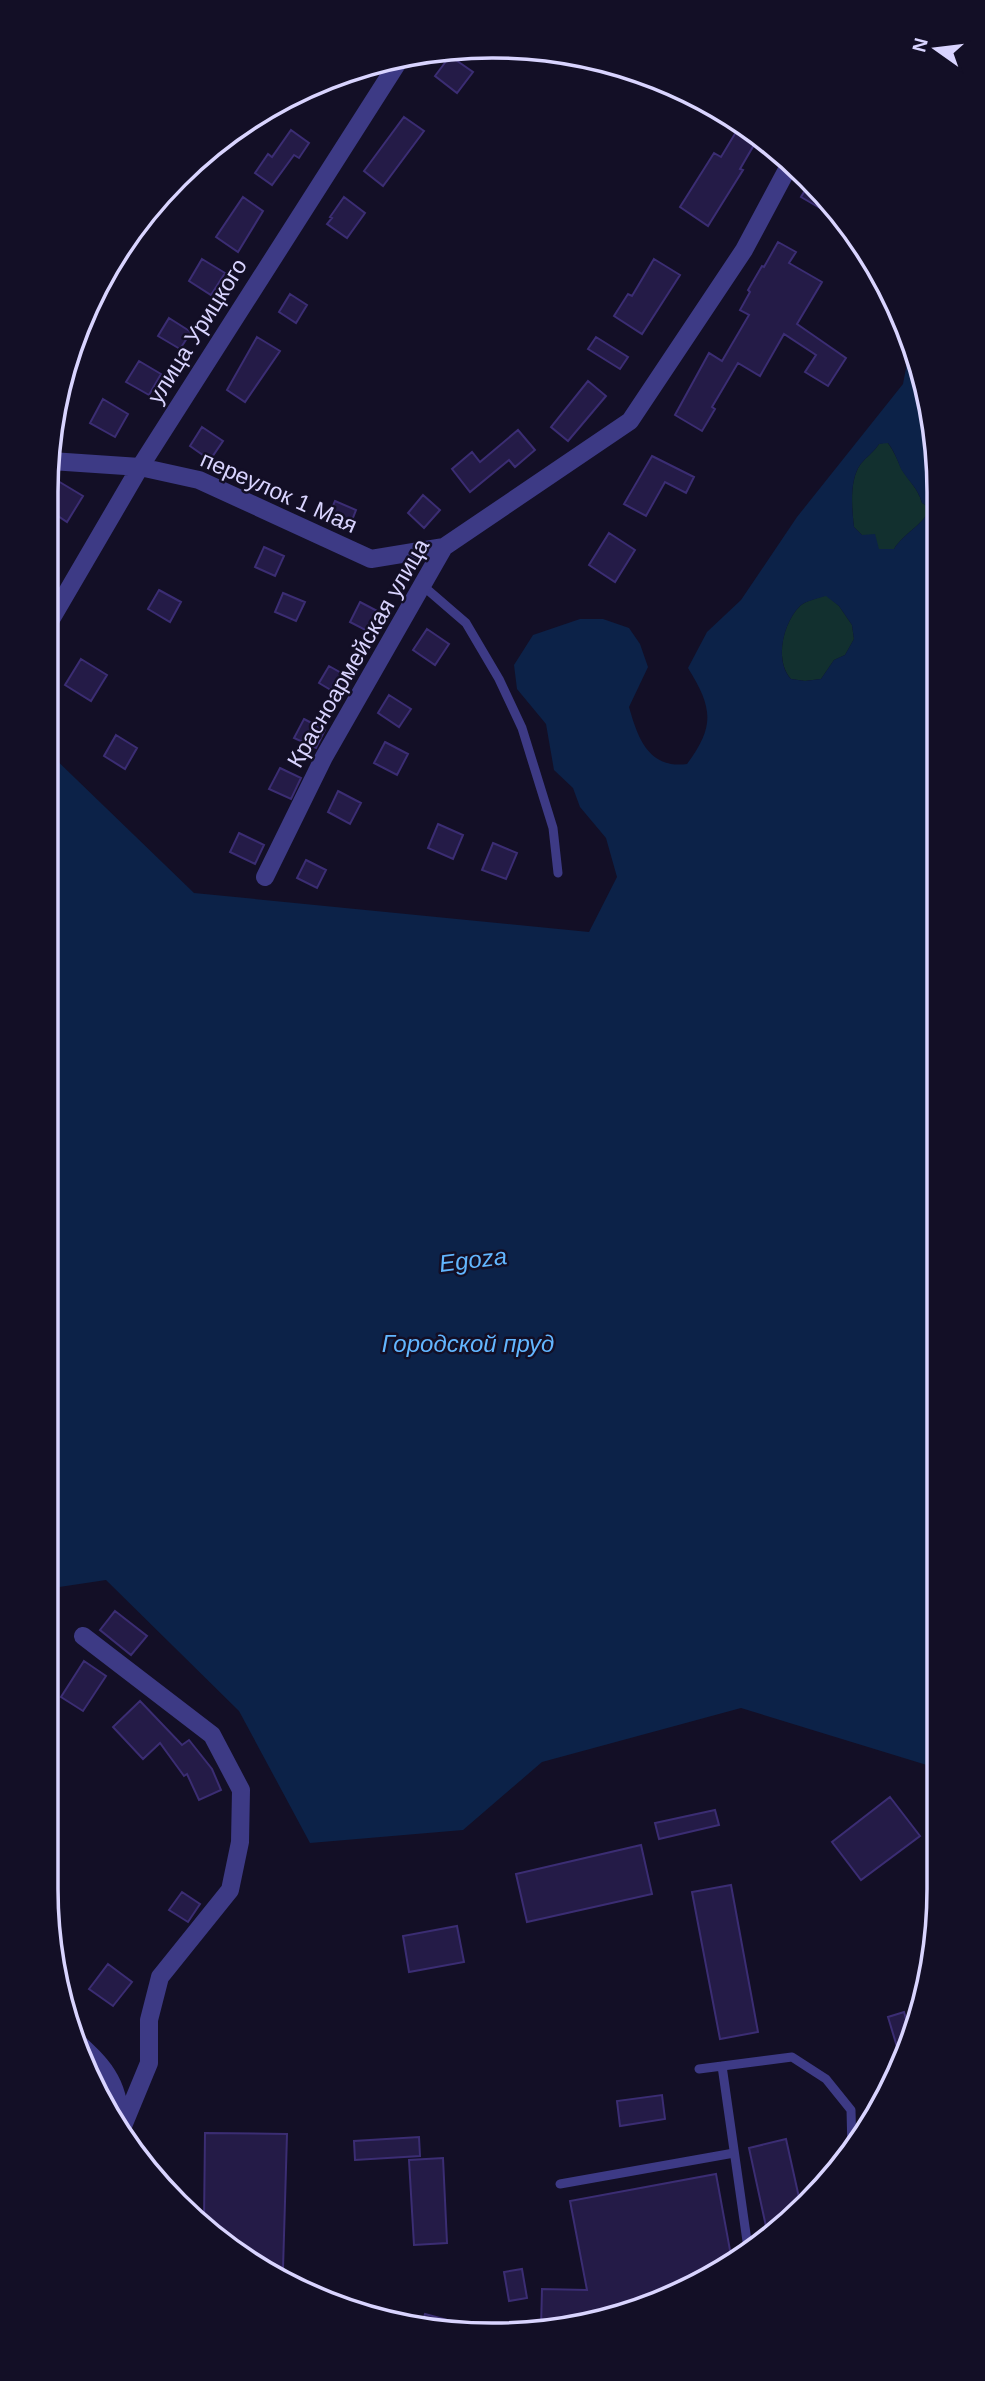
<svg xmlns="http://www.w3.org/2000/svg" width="985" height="2381" font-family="Helvetica,sans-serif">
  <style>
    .green { fill: #12302f }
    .water { fill: #0c2248; fill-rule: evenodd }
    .building { fill: #241b47; stroke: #3b2d73; stroke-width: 2 }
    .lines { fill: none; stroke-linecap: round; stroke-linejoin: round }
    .lane { stroke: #3d3a85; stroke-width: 9 }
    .street { stroke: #3d3a85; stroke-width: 18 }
    .labels { text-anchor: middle; stroke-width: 5; stroke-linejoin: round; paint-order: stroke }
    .street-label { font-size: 23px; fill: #d9d4ff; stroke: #130f26 }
    .water-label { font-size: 24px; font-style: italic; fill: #62b6ff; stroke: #130f26 }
    .rim { fill: none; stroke: #d9d4ff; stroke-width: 3.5 }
  </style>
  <rect width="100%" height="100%" fill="#130f26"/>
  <path class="green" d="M887,442C894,451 897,459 901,468C909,482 918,488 922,503L931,508C922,526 904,533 894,549H878L875,540L862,535L854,527C852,510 849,481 860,465C866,457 873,453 879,444Z
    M826,595L839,606L852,625L854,639L845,655L834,660L821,679L805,681L791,679C774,660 783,623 800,606C805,601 819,598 826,595Z"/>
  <path class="water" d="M911,342L936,434L939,1777L930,1766L741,1708L542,1762L463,1830L310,1843L239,1711L106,1580L46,1589V750L194,893L589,932L617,877L606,838L580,807L573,788L554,770L546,724L517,689L514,665L533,635L580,619H603L629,628L640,644L648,667L629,707C638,739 649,769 687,764C716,725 712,707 688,668L707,632L741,600L797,517L903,384ZM888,443C894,451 897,459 901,469C909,482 918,488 922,503L931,508C922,526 904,533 894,549H879L875,534L862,535L854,527C852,510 849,481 860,465C866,457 873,453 879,444ZM826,596L839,606L852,625L854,639L845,655L834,660L821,679L805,681L791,679C774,661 783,623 800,606C805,601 819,598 826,596Z"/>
  <path class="building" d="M450,56L473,72L457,93L435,76Z
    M404,117L424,131L383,186L364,171Z
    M739,127L758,138L740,169L743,170L708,226L680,207L714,153L721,157Z
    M291,130L309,143L299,158L294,155L272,185L255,173L268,154L272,157Z
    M810,182L829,198L844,222L801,197Z
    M243,197L263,211L238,252L216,237Z
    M344,197L365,213L347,238L327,224L332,218L330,217Z
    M778,242L796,252L789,263L822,282L797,324L846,358L828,386L805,372L816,355L784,334L760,376L738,363L712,407L715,409L702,431L675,415L709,353L722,361L749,315L740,310L750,292L748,290L762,266L764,267Z
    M202,259L225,273L211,295L189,281Z
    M654,259L680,275L642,334L614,316L628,294L632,296Z
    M290,294L307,305L296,323L279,312Z
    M169,318L191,332L180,349L158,336Z
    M257,337L280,351L245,402L227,390Z
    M596,337L628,357L620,369L588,349Z
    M139,361L161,374L149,395L126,382Z
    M588,381L606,396L568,441L551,427Z
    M103,399L128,414L115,437L90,423Z
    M202,427L223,441L210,460L190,446Z
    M518,430L535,450L515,467L509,460L470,492L452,469L472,452L480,462Z
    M652,456L694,477L686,493L665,482L646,516L624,504Z
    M58,481L83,496L67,522L46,508V501Z
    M423,495L440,510L424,528L408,513Z
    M335,501L356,510L349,528L327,519Z
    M609,533L635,550L615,582L589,565Z
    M264,547L284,556L275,576L255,567Z
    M159,590L181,602L170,622L148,609Z
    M283,593L305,602L296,621L275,612Z
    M360,602L383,614L373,634L350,622Z
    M427,629L449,644L435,665L413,650Z
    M81,659L107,675L91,701L65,685Z
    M329,666L350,678L341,696L319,683Z
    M389,695L411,709L399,727L378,713Z
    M304,719L325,730L316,748L294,738Z
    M116,735L137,748L125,769L104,756Z
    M385,742L408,754L397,775L374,763Z
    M280,768L301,778L291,799L269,789Z
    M338,791L361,803L350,824L328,812Z
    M438,824L463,835L453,859L428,848Z
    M239,833L264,845L255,864L230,852Z
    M493,843L517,853L506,879L482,870Z
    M306,860L326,870L317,888L297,878Z
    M115,1611L147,1636L131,1655L100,1630Z
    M84,1661L106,1676L83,1711L61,1697Z
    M140,1701L182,1745L189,1740L212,1769L221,1790L199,1800L187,1774L184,1776L160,1743L143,1759L113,1727Z
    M890,1797L920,1836L861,1880L832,1842Z
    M715,1810L719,1825L659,1839L655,1823Z
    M641,1845L652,1894L527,1922L516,1874Z
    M731,1885L758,2032L720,2039L692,1892Z
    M182,1892L200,1904L188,1922L169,1910Z
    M457,1926L464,1962L409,1972L403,1936Z
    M108,1964L132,1982L113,2006L89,1989Z
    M904,2012L912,2040L901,2060L888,2017Z
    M662,2095L665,2119L620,2126L617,2101Z
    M205,2133L287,2134L283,2269L260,2268L204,2222Z
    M419,2137L420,2156L355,2160L354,2141Z
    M786,2139L800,2202L767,2231L749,2148Z
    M443,2158L447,2243L414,2245L409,2160Z
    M716,2174L732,2261L716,2275L579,2327L541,2328L542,2289L587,2290L570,2201Z
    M522,2269L527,2298L509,2301L504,2272Z
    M425,2314L473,2327L472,2330L434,2332L421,2327Z"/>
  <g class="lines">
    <path class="lane" d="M422,585L466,623L499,679L522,728L553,828L558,873
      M722,2066L748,2248
      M699,2069L792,2057L826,2079L851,2110L852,2151
      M560,2184L734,2153"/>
    <path class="street" d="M51,461L140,467L199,480L371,559L444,547
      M46,628L140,467L397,64
      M265,877L324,757L444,547L630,421L744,250L790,164
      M83,1636L212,1735L241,1790L240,1842L230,1890L160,1977L149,2020V2063L123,2126
      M73,2038C101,2064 119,2080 120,2121"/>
  </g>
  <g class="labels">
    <g class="street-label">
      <text transform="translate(197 331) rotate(-58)" y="8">улица Урицкого</text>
      <text transform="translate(279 492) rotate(24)" y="8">переулок 1 Мая</text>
      <text transform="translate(358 653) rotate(-60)" y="8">Красноармейская улица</text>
    </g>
    <g class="water-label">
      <text transform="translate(473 1260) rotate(-7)" y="8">Egoza</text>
      <text x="468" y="1352">Городской пруд</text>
    </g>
  </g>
  <path d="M0 0H985V2381H0ZM492 58H493A434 434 0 0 1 927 492V1889A434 434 0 0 1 493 2323H492A434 434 0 0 1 58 1889V492A434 434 0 0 1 492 58Z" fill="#130f26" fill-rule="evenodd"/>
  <path class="rim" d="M492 58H493A434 434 0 0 1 927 492V1889A434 434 0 0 1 493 2323H492A434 434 0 0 1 58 1889V492A434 434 0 0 1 492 58Z"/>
  <g transform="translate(936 49) rotate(284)" stroke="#130f26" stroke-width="5" paint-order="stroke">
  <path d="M0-5L12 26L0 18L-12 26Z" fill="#d9d4ff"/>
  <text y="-10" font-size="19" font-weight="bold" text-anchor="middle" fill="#d9d4ff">N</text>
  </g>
</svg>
